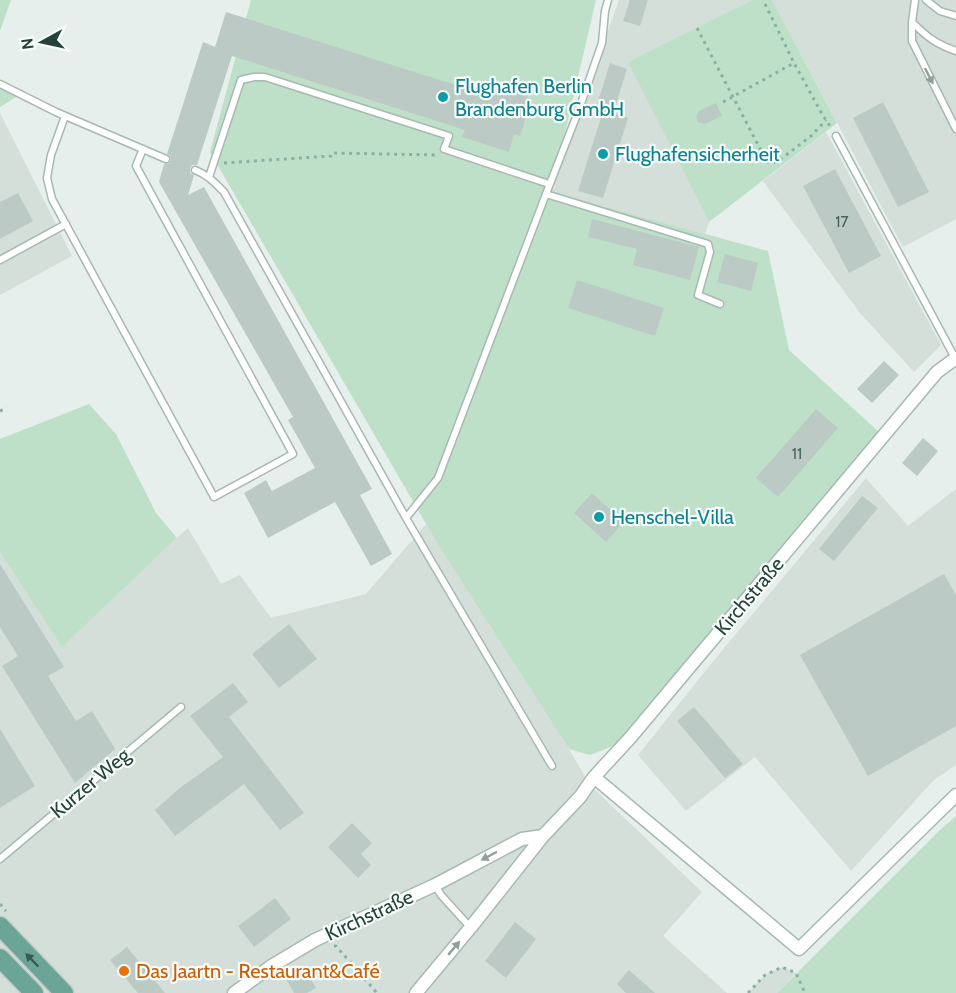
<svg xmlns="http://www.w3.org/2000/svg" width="956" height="993" font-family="Cabin,sans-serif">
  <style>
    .built { fill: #d4dfda }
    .green { fill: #bfe0c8 }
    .building { fill: #bbcac4 }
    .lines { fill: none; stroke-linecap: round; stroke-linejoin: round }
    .lane-casing { stroke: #a8b8b2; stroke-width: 9 }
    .street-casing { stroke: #a8b8b2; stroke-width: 15 }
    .primary-casing { stroke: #c2cac8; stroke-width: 21 }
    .path { stroke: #86b3a5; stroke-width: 3; stroke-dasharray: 3 4.5; stroke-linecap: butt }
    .lane { stroke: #fff; stroke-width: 6 }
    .street { stroke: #fff; stroke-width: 12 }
    .primary { stroke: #6aa596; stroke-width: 18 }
    .oneway { fill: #92a09c }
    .oneway2 { fill: #365b51 }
    .culture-dot { fill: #0f9aa8; stroke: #f7fbf9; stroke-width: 2 }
    .food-dot { fill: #e8710a; stroke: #f7fbf9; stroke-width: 2 }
    .labels { text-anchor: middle; stroke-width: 4.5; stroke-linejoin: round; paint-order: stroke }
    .number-label { font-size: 16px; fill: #4a645c }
    .culture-label { font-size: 20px; fill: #0d838f; stroke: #f7fbf9; text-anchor: start }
    .street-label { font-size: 20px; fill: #24423a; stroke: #f7fbf9 }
    .food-label { font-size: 20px; fill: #c56008; stroke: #f7fbf9; text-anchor: start }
  </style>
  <rect width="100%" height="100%" fill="#e6efeb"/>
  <path class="built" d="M619,0H752L629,62L709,222L705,234L550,192Z
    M772,0H956V219L903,247Z
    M0,113L72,256L0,295Z
    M826,132L941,345L914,372L860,313L763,181Z
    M866,478L908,526L956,489V765L934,780L851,871L755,757L686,811L638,755L715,659Z
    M426,524L569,749L590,785L702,892L663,936L727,993H0V551L62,646L188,528L221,584L240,575L271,618L366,594Z
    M782,967L796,973L777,993H748L765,975Z"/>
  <path class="green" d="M0,0H11L0,31Z
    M251,0H596L551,192L768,251L789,350L880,433L615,745L590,755L569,749L439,546L210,152Z
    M752,0H772L837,123L709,222L628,62Z
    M0,84L21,94L0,107Z
    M89,404L116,434L156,513L177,538L62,647L0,552V439Z
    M956,816V993H777L940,830Z"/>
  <path class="building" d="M630,0H648L640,26L623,21Z
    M226,12L490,96L493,86L528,97L522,116L526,117L520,136L514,134L509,152L462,137L465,130L232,56L197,165H192L190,168V173L194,175L188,195L204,187L372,489L360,495L392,554L371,566L335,502L268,538L244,493L266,480L272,491L315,468L288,420L293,417L159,182L164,164L169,163L171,160L170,156L167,154L203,42L215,47Z
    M610,63L627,69L613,113L628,118L603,198L578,191L603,111L596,108Z
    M883,102L929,192L898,207L853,118Z
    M716,103L722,116L705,124L698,122L696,117L699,111Z
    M835,169L881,256L849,273L803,186Z
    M18,193L33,221L0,239V202Z
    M592,219L699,247L690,280L633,265L637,249L588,237Z
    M725,254L758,263L751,291L717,282Z
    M577,280L664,308L655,336L568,308Z
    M884,361L899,375L872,403L857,389Z
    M816,409L838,428L778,497L756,478Z
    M923,438L938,451L917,476L902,463Z
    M592,493L624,522L606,542L574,513Z
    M862,496L878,508L834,561L819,549Z
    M0,564L64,667L48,676L76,721L92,711L115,749L75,783L2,666L18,656L0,627Z
    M944,574L956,595V726L868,776L800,655Z
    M289,624L317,659L279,688L252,654Z
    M233,683L248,702L229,717L304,813L280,830L244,784L175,836L155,810L181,787L223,757L190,716Z
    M694,707L743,764L725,778L677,721Z
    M0,729L35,786L0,808Z
    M352,823L372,843L361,854L371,865L358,878L328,847Z
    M275,898L291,919L254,947L238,926Z
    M515,922L536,939L506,978L485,961Z
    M127,947L165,993H138L110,960Z
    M304,968L316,988L307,993H294L286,979Z
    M629,970L655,993H626L617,984Z"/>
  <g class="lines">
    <defs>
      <path id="lane" d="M915,0L912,22V41L956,129
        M926,0L940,11L956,16
        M912,22C927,37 936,44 956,51
        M0,84L56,112L166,159
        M65,116L51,155L47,178L52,199L214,497L293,454L136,166L143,149
        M836,136L955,358
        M195,170C208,175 215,183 224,192L406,518L552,766
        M209,177L241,80L254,77H265L449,136L444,149L549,184
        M546,194L708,244L710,252L698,295L720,304
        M0,260L66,224
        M406,518L438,478L546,194L578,112L602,43L605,11L608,0
        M0,859L181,707
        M435,885L441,895L470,927"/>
      <path id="street" d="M594,777L799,949L956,795
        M234,993L270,967L315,940L435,885L522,839L543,836
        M416,993L471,927L543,836L580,797L594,777L630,738L937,372L956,358"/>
      <path id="primary" d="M0,926L64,993
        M0,958L34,993"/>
    </defs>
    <use href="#lane" class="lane-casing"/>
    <use href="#street" class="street-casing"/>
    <use href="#primary" class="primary-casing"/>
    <path class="path" d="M765,4L794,63L822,114L832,129
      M697,28L767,162H777L811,136L826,120
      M723,102L794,63
      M224,163L331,156L332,153L437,155
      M0,411L7,408
      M0,904L6,911
      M334,946H336L377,993
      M748,993L765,975L782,967L796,973L805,993"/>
    <use href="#lane" class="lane"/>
    <use href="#street" class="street"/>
    <use href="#primary" class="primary"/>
  </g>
  <defs><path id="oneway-solid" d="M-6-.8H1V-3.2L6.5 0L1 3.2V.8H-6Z" transform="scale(1.5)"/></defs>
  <g class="oneway">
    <use href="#oneway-solid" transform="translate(929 76) rotate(63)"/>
    <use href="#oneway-solid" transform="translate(489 856) rotate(152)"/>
    <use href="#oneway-solid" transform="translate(454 948) rotate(-50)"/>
  </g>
  <use class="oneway2" href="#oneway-solid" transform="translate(32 960) rotate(-134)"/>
  <g class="culture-dot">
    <circle cx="443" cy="97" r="6"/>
    <circle cx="603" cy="154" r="6"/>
    <circle cx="599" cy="517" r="6"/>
  </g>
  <circle class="food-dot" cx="124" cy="971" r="6"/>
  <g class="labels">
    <g class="number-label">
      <text x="842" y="227">17</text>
      <text x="797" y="459">11</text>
    </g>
    <g class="culture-label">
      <text x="455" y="93">Flughafen Berlin<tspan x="455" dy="23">Brandenburg GmbH</tspan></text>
      <text x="615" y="161">Flughafensicherheit</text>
      <text x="611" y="524">Henschel-Villa</text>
    </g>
    <g class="street-label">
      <text transform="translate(749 596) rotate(-50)" y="7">Kirchstraße</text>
      <text transform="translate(90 783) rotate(-40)" y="7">Kurzer Weg</text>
      <text transform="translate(369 915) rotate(-25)" y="7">Kirchstraße</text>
    </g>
    <g class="food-label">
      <text x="136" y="978">Das Jaartn - Restaurant&amp;Café</text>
    </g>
  </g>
  <g transform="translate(42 42) rotate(262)" stroke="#f7fbf9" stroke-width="4.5" paint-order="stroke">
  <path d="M0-4.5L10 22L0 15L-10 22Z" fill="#24423a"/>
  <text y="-9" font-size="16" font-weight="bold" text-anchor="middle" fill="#24423a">N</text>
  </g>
</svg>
